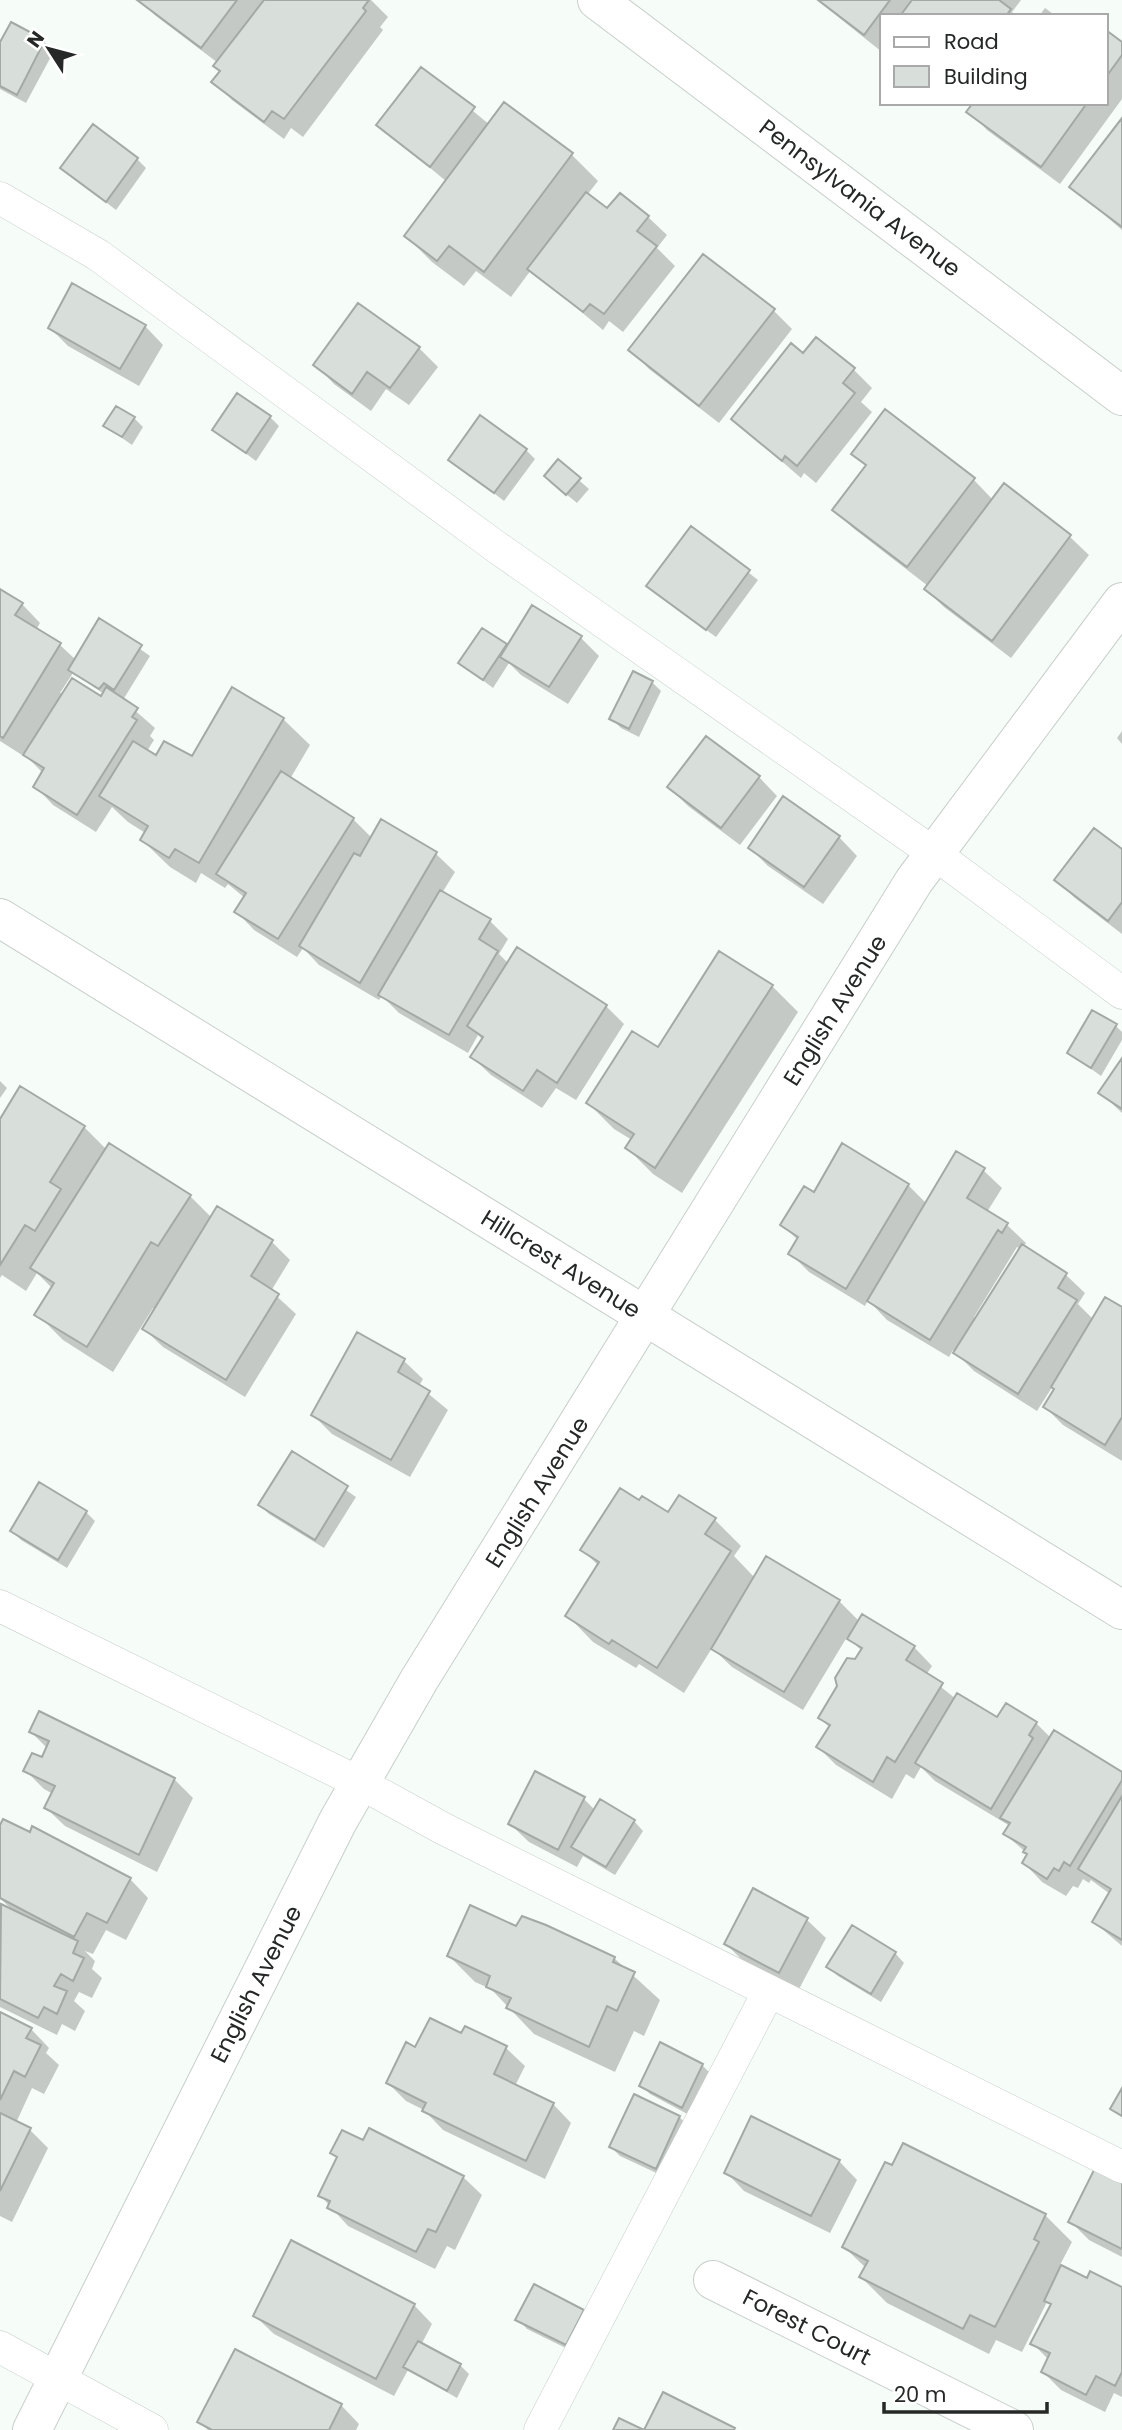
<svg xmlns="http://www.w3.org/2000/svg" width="1122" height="2430" font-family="Poppins,sans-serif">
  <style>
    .shadow { fill: #0003; fill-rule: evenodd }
    .building { fill: #d8deda; stroke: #a3a9a5; stroke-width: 2 }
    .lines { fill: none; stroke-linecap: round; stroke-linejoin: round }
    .lane-casing { stroke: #c8ceca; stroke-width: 33 }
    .street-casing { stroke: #c8ceca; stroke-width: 40 }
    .secondary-casing { stroke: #c8ceca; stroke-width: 40 }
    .lane { stroke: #fff; stroke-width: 32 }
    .street { stroke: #fff; stroke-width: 38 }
    .secondary { stroke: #fff; stroke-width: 38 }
    .labels { text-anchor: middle; stroke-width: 5; stroke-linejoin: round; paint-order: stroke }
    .street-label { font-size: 23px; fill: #252826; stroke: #fff }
  </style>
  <rect width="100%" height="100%" fill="#f6fcf8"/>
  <path class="shadow" d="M139,0H371L388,17L380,27L383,30L303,137L291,128L284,139L232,100L214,81L221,72L218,63L156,16Z
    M817,0H1021L1012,12L1016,16H882V52Z
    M1045,8L1056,16H1039Z
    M11,24L44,42L54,51L26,103L0,89V46Z
    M1106,33L1122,44V99L1060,184L987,130L969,111L975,103H1106Z
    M422,69L490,125L505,105L572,155L598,181L587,195L607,211L648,217L667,235L657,248L675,266L623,332L609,321L603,330L531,270L511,297L476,271L464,286L432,262L406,236L447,182L379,125Z
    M1122,121V230L1072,187Z
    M137,159L146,168L116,210L62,168Z
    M358,305L419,348L438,367L409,405L386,389L371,411L334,384L316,365Z
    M774,311L792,329L719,423L649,369L631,350Z
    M145,326L163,345L139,386L68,346L50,328Z
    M804,355L853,369L872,388L861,402L872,412L816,483L804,473L801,478L733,419Z
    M885,412L974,480L993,500L1004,486L1070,537L1089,555L1011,658L944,607L926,589L928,586L853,528L834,510L867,466L854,454Z
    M270,417L279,426L256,461L214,430Z
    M134,418L143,427L132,445L105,426Z
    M526,450L535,459L504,501L451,460Z
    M558,462L589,489L577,503L555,485Z
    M691,528L758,580L716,637L658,595Z
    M0,591L22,604L40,623L36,630L60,645L76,660L100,621L150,656L123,700L155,728L150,736L154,740L147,751L157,757L192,759L233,689L283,719L310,745L290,779L353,819L372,838L382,822L436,854L455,872L442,893L490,921L508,939L499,954L509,964L606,1006L624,1024L576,1100L556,1088L542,1108L491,1075L472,1057L483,1040L478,1035L468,1053L399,1013L382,996L379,1000L319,965L303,948L297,957L254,930L236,911L245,898L228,884L225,888L201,873L196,883L170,867L143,841L147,834L128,822L112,807L96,832L53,805L35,786L43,773L23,753L22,755L0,741ZM73,673L104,694L102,698L60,693Z
    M581,638L599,656L568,704L521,675L509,663L493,688L460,663L506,646Z
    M652,682L661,691L639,737L621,728L612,719Z
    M1122,731V744L1117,738Z
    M759,777L777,796L740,845L688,806L669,787Z
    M839,837L857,856L823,904L768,866L750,848Z
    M1122,851V934L1075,898L1056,880Z
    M772,986L798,1012L682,1193L653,1174L627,1148L632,1140L614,1129L588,1103Z
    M1116,1026L1122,1032V1040L1101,1076L1069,1053Z
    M1122,1061V1113L1101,1093Z
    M0,1081L7,1088L0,1098Z
    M0,1122L84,1127L107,1150L190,1196L212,1218L218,1208L272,1242L290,1260L271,1291L296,1314L245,1397L163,1347L144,1329L156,1310L153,1308L113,1372L63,1340L37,1314L53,1289L37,1273L26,1291L2,1275L0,1278Z
    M983,1170L1002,1188L987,1212L1007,1225L1026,1243L1023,1247L1066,1275L1085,1293L1078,1304L1093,1319L1122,1309V1461L1063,1425L1045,1407L1056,1389L1053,1386L1037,1411L974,1371L953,1350L949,1357L887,1320L868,1300L865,1306L809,1272L790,1253L798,1240L782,1225L815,1194L908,1185L927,1204ZM1017,1247L1021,1249L976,1319L974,1317Z
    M404,1361L423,1379L419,1386L448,1410L410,1477L332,1434L313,1415Z
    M292,1453L356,1497L324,1548L269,1514L260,1505Z
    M639,1502L668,1515L715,1520L741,1546L734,1556L755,1578L839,1601L860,1622L914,1647L932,1666L926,1675L956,1699L997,1719L1036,1723L1051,1738L1122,1774V1946L1094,1922L1110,1894L1091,1880L1089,1883L1083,1879L1078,1888L1073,1886L1066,1896L1042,1882L1024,1863L1029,1855L1005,1834L1010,1826L935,1781L921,1767L914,1779L906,1774L892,1799L836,1765L818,1747L830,1728L820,1718L862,1651L847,1637L803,1710L732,1667L712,1648L684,1693L639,1664L636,1668L593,1642L567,1615L599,1566L582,1550Z
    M86,1512L95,1521L67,1568L21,1540L12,1531Z
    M40,1714L174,1779L193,1798L157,1872L65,1826L46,1808L53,1794L44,1789L26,1771L42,1759L47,1748L31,1732Z
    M536,1774L584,1799L595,1810L634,1821L643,1831L615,1875L583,1856L577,1867L529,1842L510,1824Z
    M0,1829L130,1879L148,1898L126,1940L106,1930L93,1954L85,1951L95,1961L92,1969L102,1978L92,1998L79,1992L74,2001L85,2011L75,2031L62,2024L57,2035L0,2007V1909L1,1906L13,1911L0,1898Z
    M754,1891L807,1920L826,1938L798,1991L744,1962L726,1944Z
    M517,1929L614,1958L660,2000L644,2036L634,2031L615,2072L534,2034L491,1989L475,1982L449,1956Z
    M895,1953L904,1963L881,2002L838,1976L828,1967Z
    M0,2014L31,2029L49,2048L46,2053L59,2065L44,2094L32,2088L16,2123L30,2130L48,2148L12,2222L0,2216Z
    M462,2035L506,2048L525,2066L515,2086L553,2104L571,2123L545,2179L443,2130L424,2110L406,2101L388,2083L416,2049Z
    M661,2045L702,2065L712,2075L691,2116L650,2094L641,2085Z
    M679,2117L689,2126L665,2177L620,2156L611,2147Z
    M364,2142L463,2177L482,2195L455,2250L447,2246L435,2269L348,2226L320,2195L338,2159L332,2153Z
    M904,2145L1045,2215L1072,2242L1060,2265L1062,2267L1088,2280L1122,2289V2397L1114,2393L1105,2412L1061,2390L1043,2372L1049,2360L1032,2343L1052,2306L1047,2302L1022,2352L996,2340L989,2354L887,2303L861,2277L866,2268L844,2247Z
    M839,2161L857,2180L830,2233L744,2191L726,2172Z
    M1122,2183V2257L1089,2240L1071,2222Z
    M414,2305L432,2324L421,2345L460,2365L469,2374L457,2398L408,2370L394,2396L274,2334L255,2316Z
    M583,2311L592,2320L576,2353L527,2329L518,2319Z
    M341,2405L359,2424L356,2430H208L199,2422Z"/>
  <path class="building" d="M137,0H237L201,48Z
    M264,0H369L363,8L366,11L284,119L272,111L264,122L211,82L220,71L213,66Z
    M818,0H890L864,35Z
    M912,0H999L1011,9L1006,16H900Z
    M11,22L45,40L17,95L0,86V42Z
    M1106,30L1122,42V55L1106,77Z
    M421,67L475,107L430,167L376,125Z
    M504,102L573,153L484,272L449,246L437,261L404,236Z
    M973,103H1087L1041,167L966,112Z
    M1122,118V227L1069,187Z
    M93,124L138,158L106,202L60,168Z
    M586,192L607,208L620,193L649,216L637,231L657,246L604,314L590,304L583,312L527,269Z
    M703,254L775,309L699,406L628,350Z
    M72,283L146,325L120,369L48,328Z
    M358,303L420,347L390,388L367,372L352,394L313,365Z
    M816,337L855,368L843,383L855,393L797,466L785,456L782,461L731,419L791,343L803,353Z
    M237,393L271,416L246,453L212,430Z
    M116,406L135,417L122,437L103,426Z
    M885,409L975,478L907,567L832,510L866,465L851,454Z
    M480,415L527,449L494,493L448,460Z
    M558,459L581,478L566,495L544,476Z
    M1004,483L1071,535L992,641L924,589Z
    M691,526L750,570L706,630L646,586Z
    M0,589L23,603L15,615L61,643L3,738L0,736Z
    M532,605L582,636L549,687L500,657Z
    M99,618L142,645L114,690L104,683L99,689L68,670Z
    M482,628L507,644L483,680L458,663Z
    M633,671L653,681L629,729L609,719Z
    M72,678L101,696L106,687L138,708L132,717L137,720L77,815L33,787L44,768L23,755Z
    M232,687L284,718L199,863L175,849L169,858L140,840L148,826L99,796L133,741L156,755L164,741L192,756Z
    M706,736L760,776L721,828L667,787Z
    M281,771L354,818L278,939L234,912L246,893L216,874Z
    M783,796L840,836L804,887L748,848Z
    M381,819L437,852L360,983L299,946L354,853L360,856Z
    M1094,828L1122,849V902L1108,921L1054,880Z
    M440,890L491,919L479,939L498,951L449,1035L378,995Z
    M517,947L607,1005L557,1083L537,1070L523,1091L470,1057L483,1037L467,1026Z
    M719,951L773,985L655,1168L625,1148L634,1134L586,1103L632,1031L658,1047Z
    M1092,1010L1117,1024L1091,1068L1067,1053Z
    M1122,1058V1109L1098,1093Z
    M20,1086L85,1126L50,1182L61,1189L35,1231L25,1225L0,1265V1119Z
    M109,1143L191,1195L158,1246L151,1242L87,1347L34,1315L54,1283L30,1268Z
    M842,1143L909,1184L846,1289L788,1254L798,1237L780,1225L804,1186L814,1192Z
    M956,1151L985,1168L967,1198L1008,1223L1002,1233L998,1230L930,1340L867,1301Z
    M217,1206L273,1240L251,1276L279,1294L226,1380L142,1329Z
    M1022,1244L1067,1273L1058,1288L1077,1300L1018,1394L953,1353Z
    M1105,1297L1122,1307V1417L1105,1445L1043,1407L1054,1389L1051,1387Z
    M357,1332L405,1359L398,1372L430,1391L391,1460L311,1415Z
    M292,1451L348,1486L315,1540L258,1505Z
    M39,1482L87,1511L58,1560L10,1531Z
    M620,1488L639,1500L642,1496L668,1512L679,1495L716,1518L705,1534L731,1551L657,1668L612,1640L609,1644L565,1616L599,1562L580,1550Z
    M766,1556L840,1600L784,1692L711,1649Z
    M862,1614L915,1646L906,1660L943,1683L895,1762L887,1757L873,1782L816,1747L830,1725L818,1718L837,1686L835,1678L847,1658L855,1659L862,1648L847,1639Z
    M957,1693L997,1717L1006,1703L1037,1722L1029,1735L1033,1738L991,1809L915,1763Z
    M39,1711L175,1778L139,1855L44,1808L55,1786L23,1771L32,1753L42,1757L49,1741L29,1732Z
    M1054,1730L1122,1772V1780L1070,1866L1064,1862L1059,1871L1054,1868L1047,1879L1022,1863L1027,1854L1023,1852L1026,1847L1003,1834L1010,1823L1000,1818Z
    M535,1771L585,1797L558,1850L508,1824Z
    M1122,1796V1940L1092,1922L1111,1889L1078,1869Z
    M600,1799L635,1820L606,1867L571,1847Z
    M3,1819L30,1832L32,1826L131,1878L107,1923L87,1913L74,1937L0,1898V1825Z
    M753,1888L808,1918L779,1973L724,1944Z
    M1,1904L78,1941L73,1953L84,1958L73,1981L61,1974L54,1986L67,1991L57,2014L44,2007L38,2018L0,1999Z
    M470,1905L516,1926L522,1916L546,1925L615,1957L613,1962L635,1972L617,2011L607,2006L589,2047L506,2008L511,1998L486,1987L490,1976L447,1956Z
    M852,1925L896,1952L871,1994L826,1967Z
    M0,2012L32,2028L26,2038L41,2045L25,2077L14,2071L0,2100Z
    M430,2018L461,2033L465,2026L507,2046L494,2074L554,2103L526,2161L422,2111L426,2103L386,2083L406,2042L415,2047Z
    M660,2042L703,2064L682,2108L639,2086Z
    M1122,2088V2116L1110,2109Z
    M634,2094L680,2116L656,2169L609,2147Z
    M0,2113L31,2128L0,2191Z
    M751,2116L840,2160L811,2216L724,2173Z
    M369,2128L464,2176L436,2232L428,2229L416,2252L327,2208L330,2201L318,2196L337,2157L330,2153L342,2130L363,2140Z
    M903,2143L1046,2214L1034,2239L1039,2242L995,2327L970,2315L963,2329L859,2277L868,2261L842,2247L885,2162L892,2165Z
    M1095,2168L1122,2181V2249L1068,2222Z
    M291,2240L415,2304L376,2379L253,2316Z
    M1061,2265L1087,2278L1090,2271L1122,2287V2372L1115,2386L1096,2376L1086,2395L1041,2372L1050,2353L1030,2344L1051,2304L1044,2301Z
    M534,2284L584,2310L566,2345L515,2320Z
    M418,2341L461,2364L447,2391L403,2367Z
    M235,2349L342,2404L329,2430H212L197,2422Z
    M663,2392L735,2428L734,2430H613L619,2418L644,2430Z"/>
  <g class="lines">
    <defs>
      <path id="lane" d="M0,198L98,255L495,546L935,854L1122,993
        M0,1606L360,1783L444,1829L1122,2167
        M0,2347L152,2430
        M540,2430L769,1991"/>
      <path id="street" d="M597,0L1122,396
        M713,2280L1014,2430
        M32,2430L338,1821L419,1680L914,881L1122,602"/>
      <path id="secondary" d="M0,918L1122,1610"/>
    </defs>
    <use href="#lane" class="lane-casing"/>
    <use href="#street" class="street-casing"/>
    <use href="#secondary" class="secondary-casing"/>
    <use href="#lane" class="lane"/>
    <use href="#street" class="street"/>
    <use href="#secondary" class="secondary"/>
  </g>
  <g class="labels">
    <g class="street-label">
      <text transform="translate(860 198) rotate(37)" y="8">Pennsylvania Avenue</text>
      <text transform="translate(835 1010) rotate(-58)" y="8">English Avenue</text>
      <text transform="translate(561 1264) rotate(32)" y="8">Hillcrest Avenue</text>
      <text transform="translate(537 1492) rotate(-58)" y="8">English Avenue</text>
      <text transform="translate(256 1984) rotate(-63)" y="8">English Avenue</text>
      <text transform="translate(807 2327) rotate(27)" y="8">Forest Court</text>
    </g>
  </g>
  <rect x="880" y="14" width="228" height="91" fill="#ffffff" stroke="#a8a9a8" stroke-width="2"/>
  <rect x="894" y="37" width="35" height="10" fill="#ffffff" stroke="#a8a9a8" stroke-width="2"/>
  <text x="944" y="49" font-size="21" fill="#252826">Road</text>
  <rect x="894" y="66" width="35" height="21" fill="#d8deda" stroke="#a8a9a8" stroke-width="2"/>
  <text x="944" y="84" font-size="21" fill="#252826">Building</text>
  <g transform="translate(49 49) rotate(306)" stroke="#ffffff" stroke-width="5" paint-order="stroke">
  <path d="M0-5L12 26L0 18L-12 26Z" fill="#252826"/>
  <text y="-10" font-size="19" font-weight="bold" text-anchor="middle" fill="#252826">N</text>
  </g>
  <path d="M884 2402v10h163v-10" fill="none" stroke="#252826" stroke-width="3.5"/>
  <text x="894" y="2402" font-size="21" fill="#252826" stroke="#ffffff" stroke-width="5" paint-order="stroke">20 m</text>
</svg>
